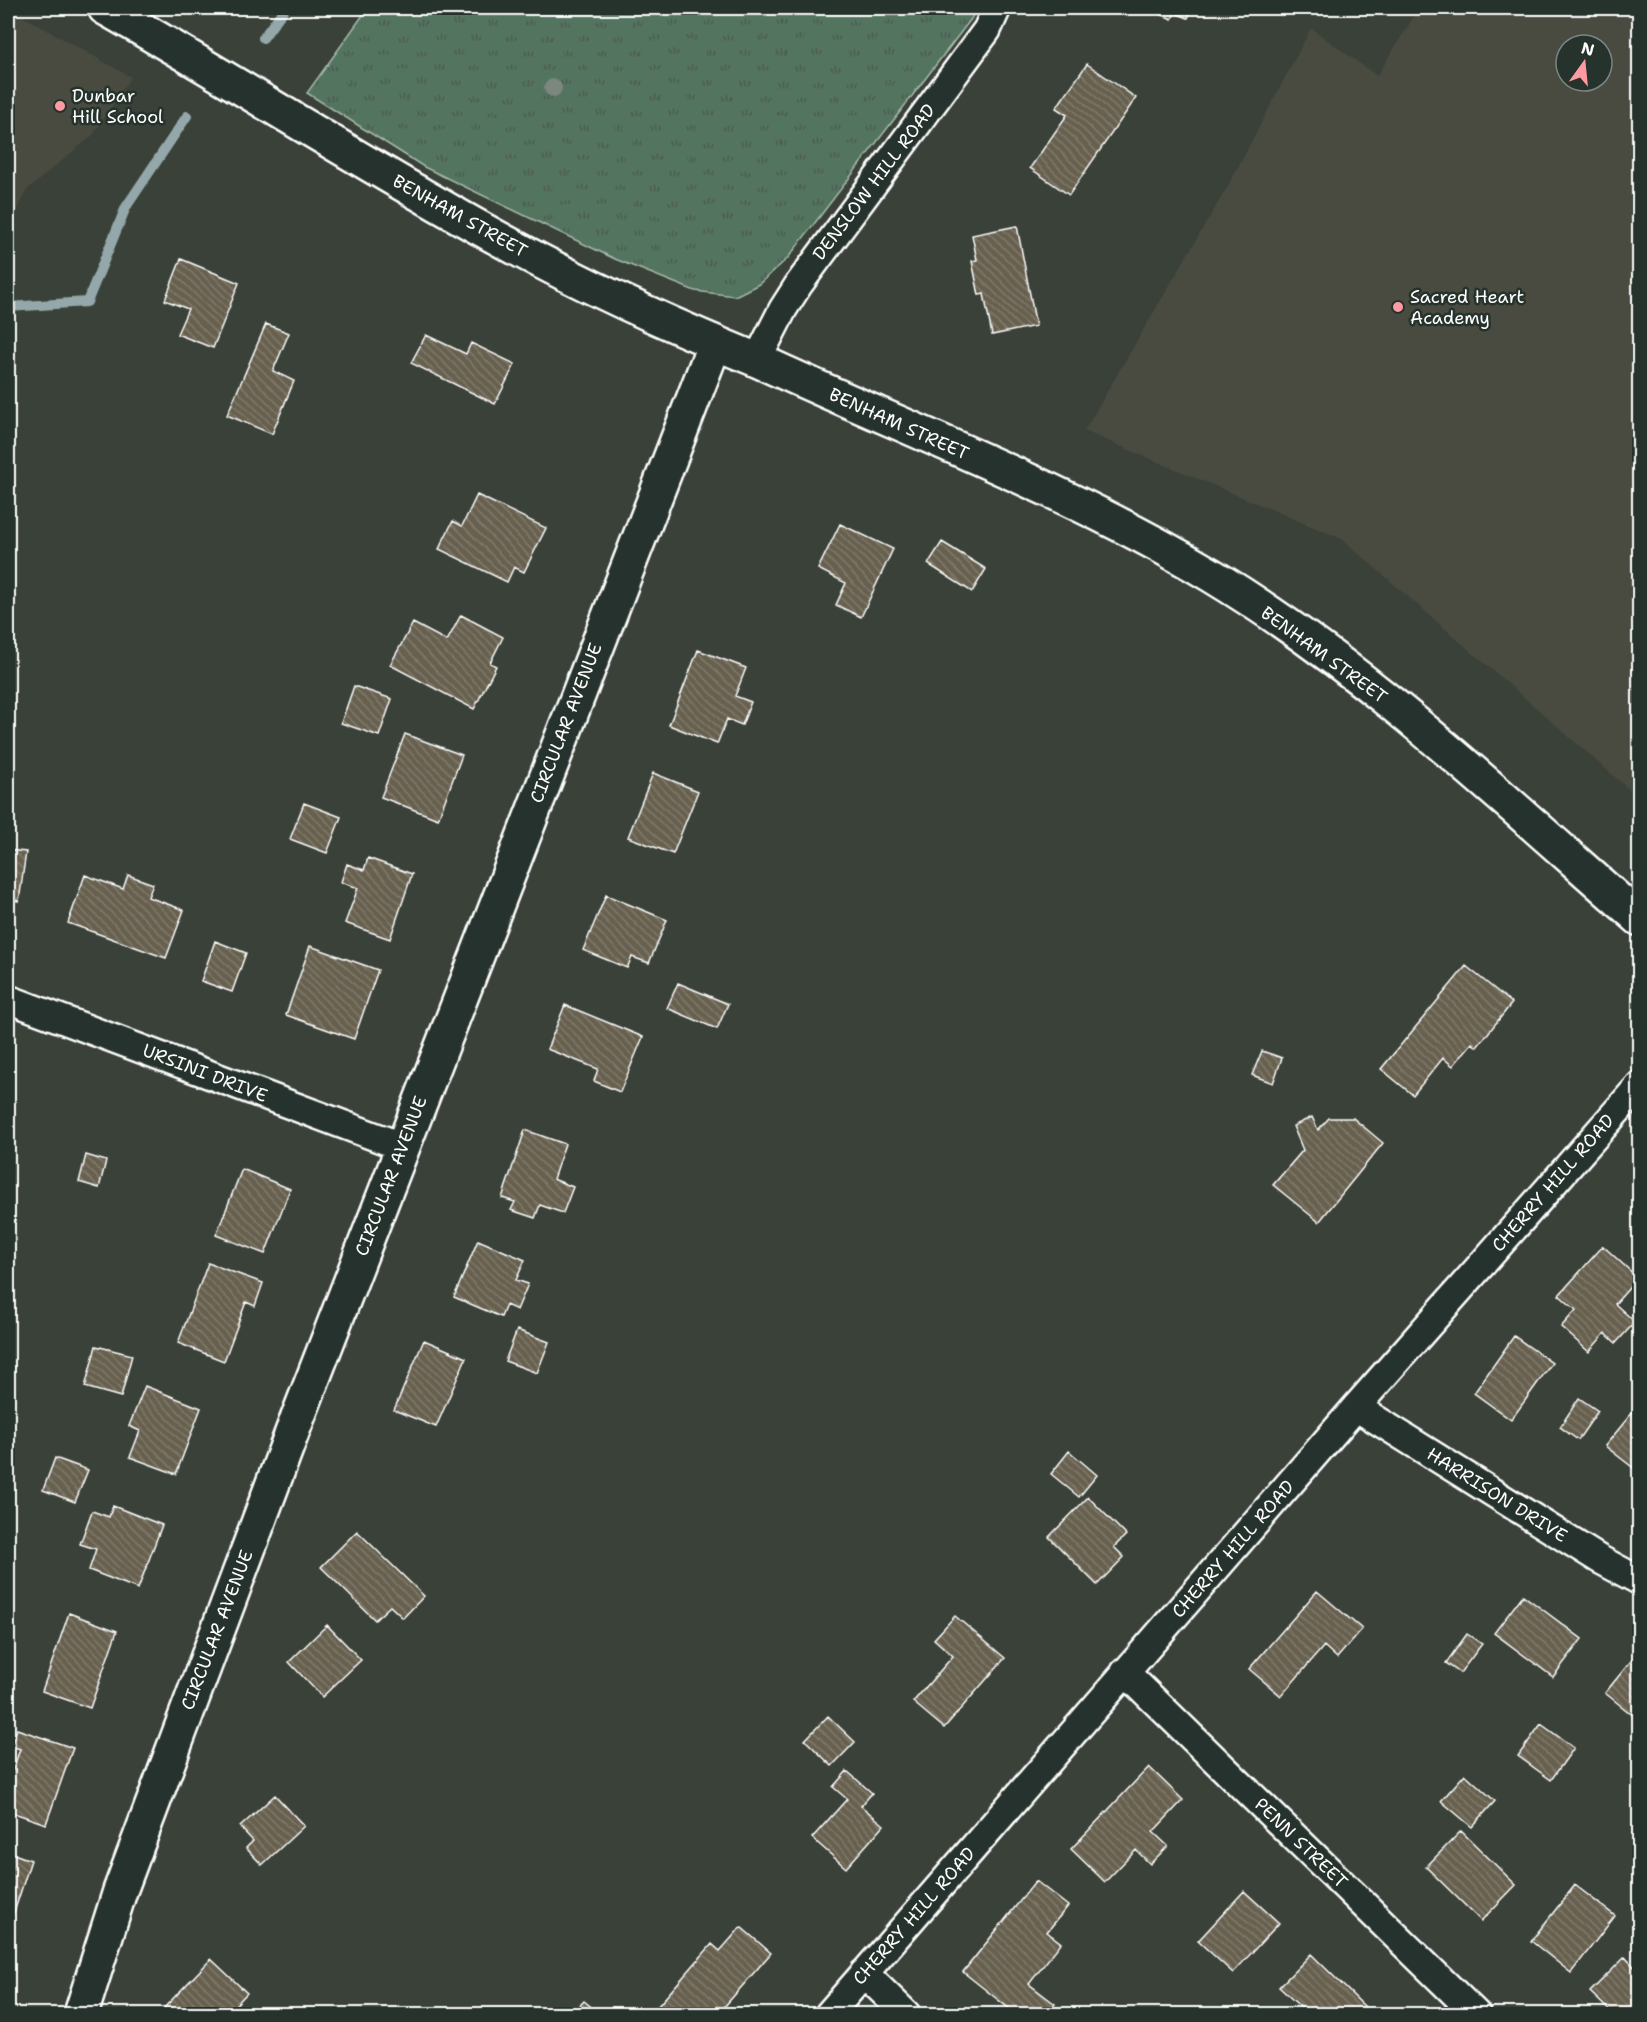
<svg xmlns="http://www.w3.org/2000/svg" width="1647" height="2022" font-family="'Shantell Sans',sans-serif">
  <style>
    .built { fill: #484b3f; fill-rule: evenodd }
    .grass { fill: url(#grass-tufts); stroke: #a8baae; stroke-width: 1.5 }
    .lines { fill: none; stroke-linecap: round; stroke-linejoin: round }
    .stream { stroke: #94a8ab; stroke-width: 10 }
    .building { fill: url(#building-back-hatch); stroke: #fff; stroke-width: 1.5 }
    .minor-casing { stroke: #fff; stroke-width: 32 }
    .tertiary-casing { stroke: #fff; stroke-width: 38 }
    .secondary-casing { stroke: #fff; stroke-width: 38 }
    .minor { stroke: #26332d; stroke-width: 27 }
    .tertiary { stroke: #26332d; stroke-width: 33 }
    .secondary { stroke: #26332d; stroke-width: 33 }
    .tree { fill: #7b877e }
    .poi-dot { fill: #ff9aa2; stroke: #26332d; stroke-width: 2 }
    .labels { text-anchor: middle; stroke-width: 5; stroke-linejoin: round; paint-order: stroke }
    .poi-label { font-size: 18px; fill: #fff; stroke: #26332d; text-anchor: start }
    .street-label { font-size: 18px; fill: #fff; stroke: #26332d }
  </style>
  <defs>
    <pattern id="grass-tufts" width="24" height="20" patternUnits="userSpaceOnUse" patternTransform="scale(1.5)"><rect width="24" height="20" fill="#52745e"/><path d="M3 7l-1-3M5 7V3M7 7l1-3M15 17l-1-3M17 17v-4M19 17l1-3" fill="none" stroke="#4e5a52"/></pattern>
    <pattern id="building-back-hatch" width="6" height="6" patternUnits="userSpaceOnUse" patternTransform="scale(1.5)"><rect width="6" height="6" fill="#676150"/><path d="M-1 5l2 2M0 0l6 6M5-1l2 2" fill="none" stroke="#7e796a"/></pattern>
  </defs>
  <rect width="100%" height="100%" fill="#3a4138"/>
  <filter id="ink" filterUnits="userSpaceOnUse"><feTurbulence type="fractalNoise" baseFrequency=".0167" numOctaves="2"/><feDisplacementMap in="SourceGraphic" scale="12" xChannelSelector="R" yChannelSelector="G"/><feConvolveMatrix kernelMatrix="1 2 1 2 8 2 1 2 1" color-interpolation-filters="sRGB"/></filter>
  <g filter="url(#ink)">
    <path class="built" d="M8,8L131,77L93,135L27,190L8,226Z
      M1419,8H1639V798L1342,539L1084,431L1229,184L1311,28L1377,76ZM1566,45H1602V81H1566Z"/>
    <path class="grass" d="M368,8H977L971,19L788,258L759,284L735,296L695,291L615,259L424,167L307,93Z"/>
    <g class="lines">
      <path class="stream" d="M263,38L285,8
        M8,307L87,302L126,207L187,116"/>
    </g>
    <path class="building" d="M1146,8H1192L1188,18L1175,13L1172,19Z
      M1087,64L1136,98L1069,195L1030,168L1067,115L1056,108Z
      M1017,226L1036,326L992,335L984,294L979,295L972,261L977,260L972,235Z
      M181,259L239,283L213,348L177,334L188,309L165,300Z
      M266,324L289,333L273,371L294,381L272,434L227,415Z
      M426,335L466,354L471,343L515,364L495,404L411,363Z
      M477,495L546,528L524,572L514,567L507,582L439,549L453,521L462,526Z
      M840,524L893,549L861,617L836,605L846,583L818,569Z
      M942,542L986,569L972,592L928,564Z
      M461,615L503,637L490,663L496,666L474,709L390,665L413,623L447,641Z
      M698,650L746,668L735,696L751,702L742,725L727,719L717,744L669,725Z
      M354,686L392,699L379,736L341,723Z
      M405,734L462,755L438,819L381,797Z
      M653,773L698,791L673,854L628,837Z
      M304,803L341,817L327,853L290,839Z
      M8,850L26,852L19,901L8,899Z
      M368,858L412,874L390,939L345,923L358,888L341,882L347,864L364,870Z
      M85,875L123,889L128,875L153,884L148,897L184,910L166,958L68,923Z
      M606,895L667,920L649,963L632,957L627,968L583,950Z
      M215,941L246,953L232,992L201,981Z
      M310,946L378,970L354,1039L286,1015Z
      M1466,966L1512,1003L1477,1047L1472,1043L1453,1066L1443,1058L1413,1095L1381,1069Z
      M678,983L728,1004L717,1029L667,1008Z
      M565,1005L643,1037L620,1092L594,1081L598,1069L547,1049Z
      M1262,1051L1282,1058L1273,1083L1252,1075Z
      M1312,1117L1318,1130L1329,1118H1353L1383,1143L1319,1222L1273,1185L1303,1150L1293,1126Z
      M525,1130L565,1144L553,1179L573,1187L563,1213L540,1205L535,1218L511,1210L515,1202L502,1198Z
      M86,1155L106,1161L99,1188L79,1182Z
      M242,1169L290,1189L265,1254L216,1235Z
      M478,1240L525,1260L516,1280L528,1284L517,1310L506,1305L501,1317L454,1297Z
      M1603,1246L1638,1278L1615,1304L1635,1322L1616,1343L1605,1333L1589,1352L1561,1327L1576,1310L1559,1295Z
      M208,1263L263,1283L255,1306L246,1302L224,1361L178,1343Z
      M517,1330L549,1342L537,1373L505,1361Z
      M1514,1336L1552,1363L1511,1420L1474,1393Z
      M424,1340L466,1358L436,1427L394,1410Z
      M96,1346L132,1355L121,1397L85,1387Z
      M145,1386L201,1408L176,1474L130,1457L140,1431L129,1426Z
      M1579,1398L1598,1411L1578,1440L1560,1427Z
      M1640,1403V1473L1605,1446Z
      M1069,1451L1097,1475L1079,1497L1051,1474Z
      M55,1458L88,1470L75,1502L43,1490Z
      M1088,1497L1126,1535L1114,1547L1124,1557L1097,1585L1049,1537Z
      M113,1506L162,1525L138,1589L89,1570L96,1549L80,1544L92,1511L109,1517Z
      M357,1531L424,1596L403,1618L390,1606L375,1620L321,1567Z
      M1317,1591L1362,1629L1337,1658L1324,1646L1281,1696L1249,1669Z
      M1523,1595L1582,1639L1553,1677L1494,1633Z
      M69,1613L117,1631L90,1708L42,1691Z
      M955,1616L1005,1658L944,1728L913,1702L953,1656L934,1639Z
      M327,1625L361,1660L322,1697L289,1662Z
      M1467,1634L1482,1644L1460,1673L1446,1663Z
      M1635,1656L1640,1660V1721L1605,1693Z
      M828,1716L855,1742L832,1766L805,1740Z
      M1541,1724L1574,1748L1551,1780L1518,1756Z
      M17,1729L73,1748L46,1824L8,1811V1784L20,1749L11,1746Z
      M1149,1767L1183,1800L1153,1832L1168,1846L1150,1864L1136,1850L1105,1882L1071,1849Z
      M847,1771L872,1793L861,1806L884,1825L846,1868L812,1838L847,1799L833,1787Z
      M1465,1774L1495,1801L1472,1827L1441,1801Z
      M275,1795L304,1826L262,1865L246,1848L253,1841L240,1827Z
      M1461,1831L1516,1885L1481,1921L1426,1867Z
      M8,1852L31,1860L8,1931Z
      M1036,1881L1068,1906L1047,1932L1061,1943L1029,1984L1055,2004L1046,2014H1016L963,1972Z
      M1575,1885L1615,1916L1571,1973L1531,1941Z
      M1244,1891L1279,1923L1233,1973L1198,1941Z
      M741,1927L771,1953L718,2014H668L658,2006L712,1944L720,1951Z
      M1311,1954L1366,2008L1360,2014H1308L1279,1987Z
      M1625,1957L1640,1973V2014H1613L1590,1992Z
      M211,1959L247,1993L227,2014H171L164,2008Z
      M584,2001L600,2014H572Z"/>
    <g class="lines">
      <defs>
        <path id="minor" d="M757,360L783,309L799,284L987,30L997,8
          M8,999L403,1147
          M1356,1407L1599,1559L1640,1581
          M1125,1672L1476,2014
          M864,1973L906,2014
          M829,2014L1356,1407L1640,1085"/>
        <path id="tertiary" d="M105,8C239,84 369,168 505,242C586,287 671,325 757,360"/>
        <path id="secondary" d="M757,360C908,430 1067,489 1211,575C1368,670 1502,798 1640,919
          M81,2014L120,1891L293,1430L715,343"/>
      </defs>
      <use href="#minor" class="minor-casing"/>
      <use href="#tertiary" class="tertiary-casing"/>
      <use href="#secondary" class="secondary-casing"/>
      <use href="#minor" class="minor"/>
      <use href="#tertiary" class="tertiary"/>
      <use href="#secondary" class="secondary"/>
    </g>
    <circle class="tree" cx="553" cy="88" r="9"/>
  </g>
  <g class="poi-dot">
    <circle cx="60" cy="106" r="6"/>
    <circle cx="1398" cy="307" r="6"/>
  </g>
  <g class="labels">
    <g class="poi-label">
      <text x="72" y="102">Dunbar<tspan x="72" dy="21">Hill School</tspan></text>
      <text x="1410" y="303">Sacred Heart<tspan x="1410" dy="21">Academy</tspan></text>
    </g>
    <g class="street-label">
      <text transform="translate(874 182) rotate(-53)" y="6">DENSLOW HILL ROAD</text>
      <text transform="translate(460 216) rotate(29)" y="6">BENHAM STREET</text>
      <text transform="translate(899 424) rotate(24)" y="6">BENHAM STREET</text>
      <text transform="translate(1324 655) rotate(36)" y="6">BENHAM STREET</text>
      <text transform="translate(566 723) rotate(-69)" y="6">CIRCULAR AVENUE</text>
      <text transform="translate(205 1073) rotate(21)" y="6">URSINI DRIVE</text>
      <text transform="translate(391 1176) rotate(-69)" y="6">CIRCULAR AVENUE</text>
      <text transform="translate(1553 1183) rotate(-49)" y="6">CHERRY HILL ROAD</text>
      <text transform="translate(1497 1495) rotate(32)" y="6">HARRISON DRIVE</text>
      <text transform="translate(1233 1549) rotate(-49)" y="6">CHERRY HILL ROAD</text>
      <text transform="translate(217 1630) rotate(-69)" y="6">CIRCULAR AVENUE</text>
      <text transform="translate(1301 1843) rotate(44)" y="6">PENN STREET</text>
      <text transform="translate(914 1916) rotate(-49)" y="6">CHERRY HILL ROAD</text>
    </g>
  </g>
  <rect width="1647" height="2022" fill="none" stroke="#26332d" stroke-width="30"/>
  <rect x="15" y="15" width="1617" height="1992" fill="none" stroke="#fff" stroke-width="2" filter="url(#ink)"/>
  <g transform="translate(1584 63) rotate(15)"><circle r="28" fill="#26332d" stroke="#7d8581" stroke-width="1.5"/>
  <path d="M0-4.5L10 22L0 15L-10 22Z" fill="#ff9aa2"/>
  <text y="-9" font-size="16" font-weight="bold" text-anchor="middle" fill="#ffffff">N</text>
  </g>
</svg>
